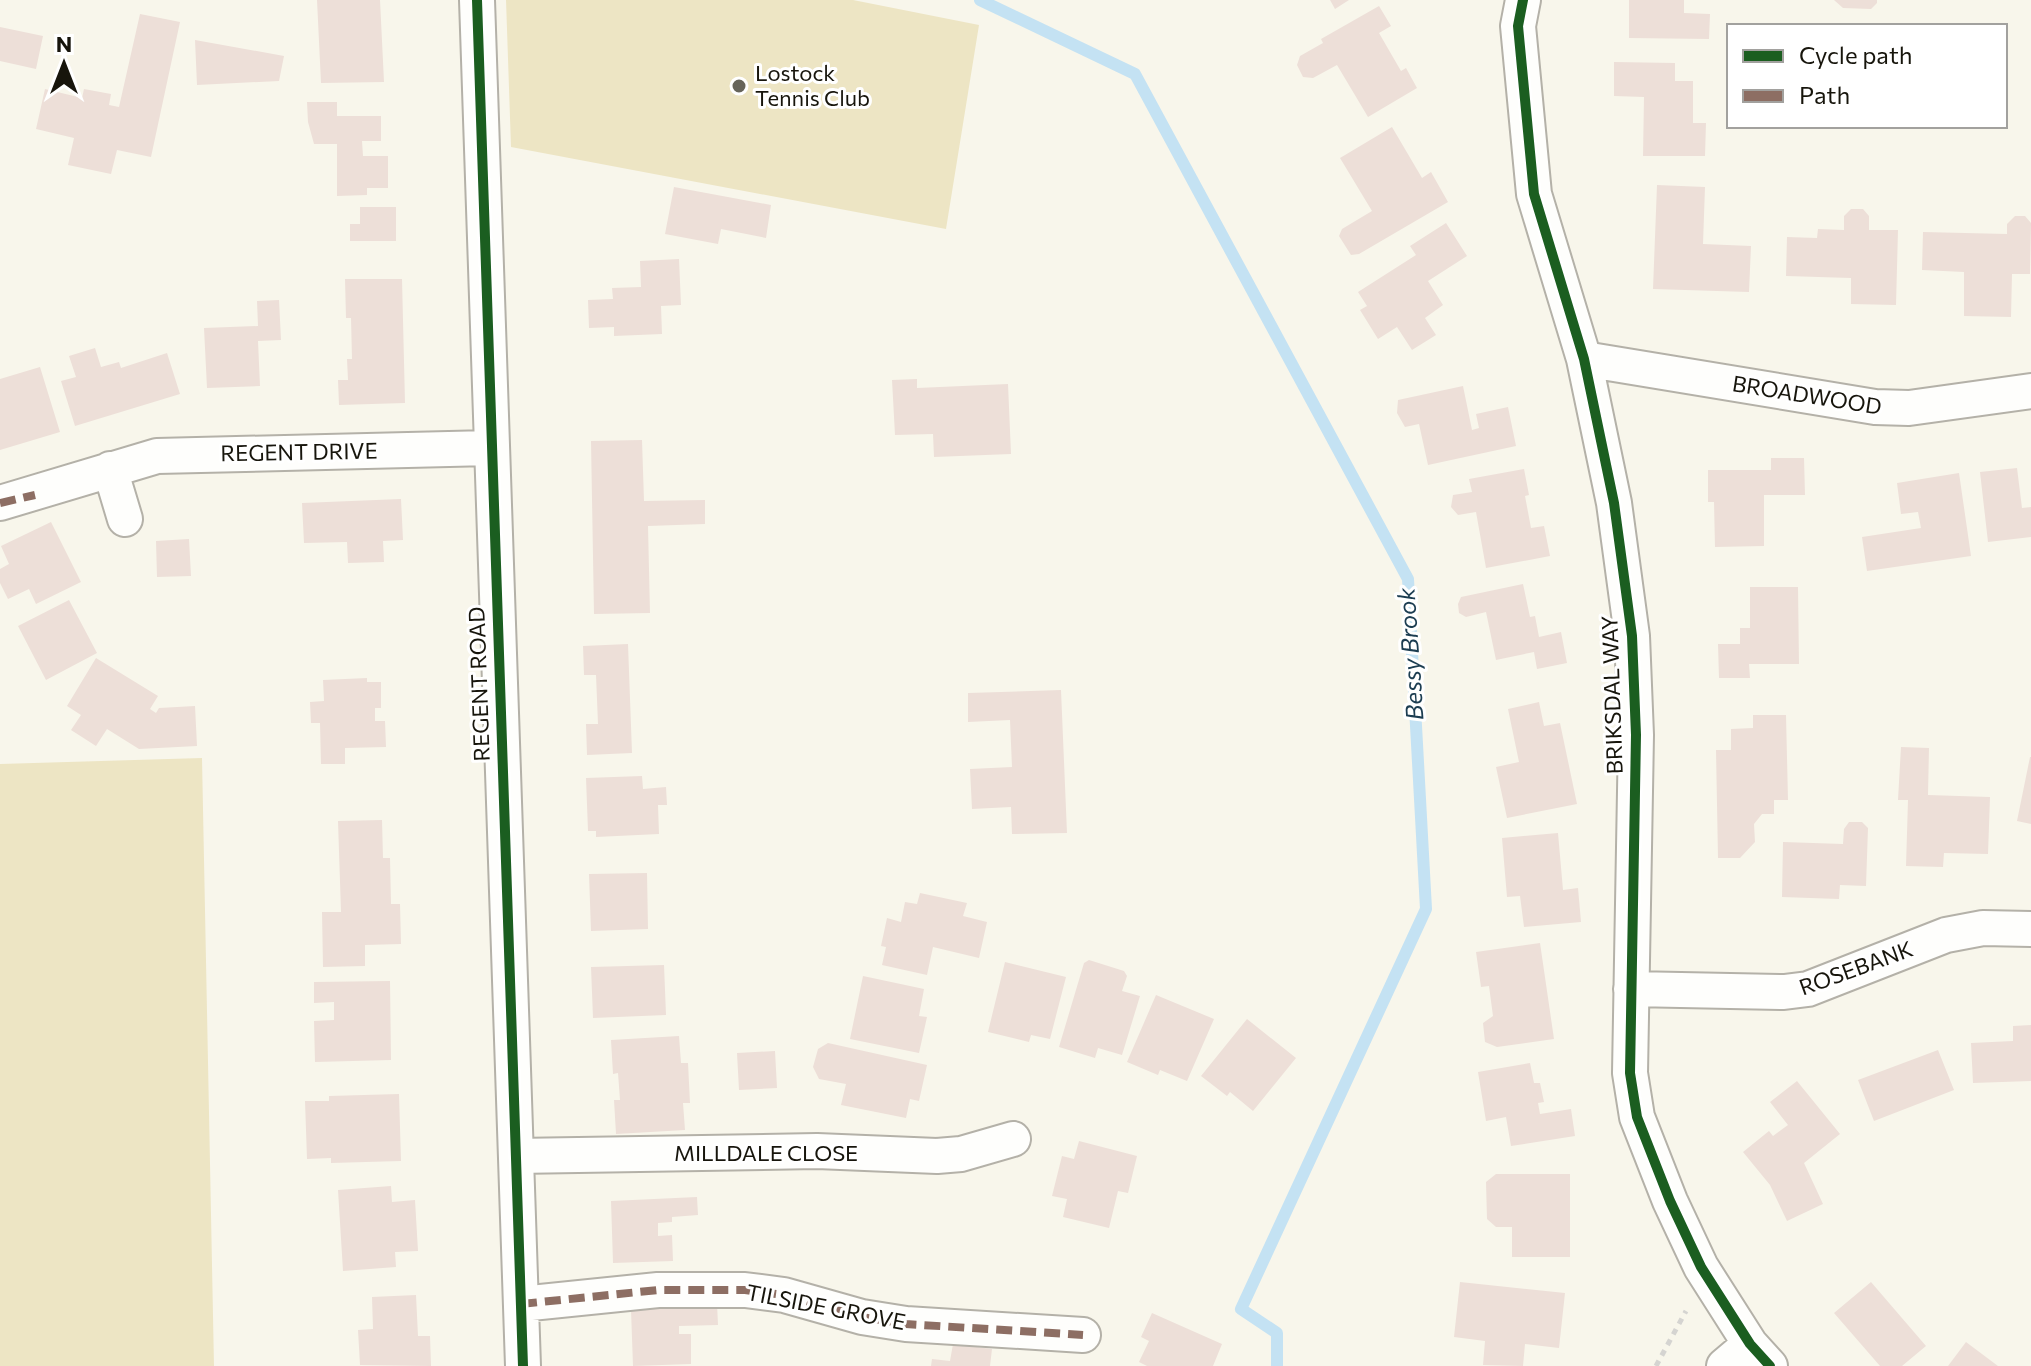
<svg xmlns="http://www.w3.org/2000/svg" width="2031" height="1366" font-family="Commissioner,sans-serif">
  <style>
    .green { fill: #ede5c4 }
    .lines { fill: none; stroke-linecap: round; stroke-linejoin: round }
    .stream { stroke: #c4e2f3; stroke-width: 12 }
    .building { fill: #eddfd8 }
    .minor-casing { stroke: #b4b1a8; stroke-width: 38 }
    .path { stroke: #d5d4d1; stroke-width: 5; stroke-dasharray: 6 6; stroke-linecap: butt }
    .minor { stroke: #fefefc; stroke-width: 34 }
    .quiet { stroke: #8d6e63; stroke-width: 8; stroke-dasharray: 16 8; stroke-linecap: butt }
    .cycleway-casing { stroke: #fff; stroke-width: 15 }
    .cycleway { stroke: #1b5e20; stroke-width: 10 }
    .poi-dot { fill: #66645a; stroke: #fff; stroke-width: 3 }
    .labels { text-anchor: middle; stroke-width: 6; stroke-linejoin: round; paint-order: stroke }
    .poi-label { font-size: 22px; fill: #17150c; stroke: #fff; text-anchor: start }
    .street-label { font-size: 22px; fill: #17150c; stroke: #fff }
    .water-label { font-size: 24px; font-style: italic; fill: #1c3d51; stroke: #fff }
  </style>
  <rect width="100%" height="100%" fill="#f8f6eb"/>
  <path class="green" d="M506,0H853L979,25L946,229L511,147Z
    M202,758L214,1366H0V764Z"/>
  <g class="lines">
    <path class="stream" d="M980,0L1135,74L1408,579L1426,909L1241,1309L1277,1333V1366"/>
  </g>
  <path class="building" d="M317,0H380L384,82L321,83Z
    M1330,0H1349L1335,9Z
    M1629,0H1684V13L1710,14L1709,39L1629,38Z
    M1834,0H1877V3L1871,9L1843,8Z
    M1379,6L1391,26L1379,33L1401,71L1406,68L1417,88L1368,117L1337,65L1313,78L1303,77L1297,65L1300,56L1323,43L1321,39Z
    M140,14L180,22L151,157L117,150L111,174L68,165L74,138L36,129L45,89L82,98L84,89L111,94L109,105L119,107Z
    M0,27L43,36L36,69L0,61Z
    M195,40L284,56L279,81L197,85Z
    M1614,62L1675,63V81H1693V123H1706L1705,156H1643L1644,97L1614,96Z
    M307,102H337V116H381V141H362L363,156H388V188H367V195L337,196V144H314L308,122Z
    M1392,127L1422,178L1431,172L1448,202L1359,254L1351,255L1339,236L1342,229L1372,211L1340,158Z
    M1657,185L1705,187L1703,244L1751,246L1749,292L1653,289Z
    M674,187L771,205L766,238L721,229L718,244L665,234Z
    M360,207H396V241H350V224H360Z
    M1851,209H1863L1869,216V230H1898L1896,305L1851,304V278L1786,276L1787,237L1817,238L1818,229L1844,230V216Z
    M2015,216H2025L2031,223L2030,274H2012L2011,317L1964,316V272L1922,270L1923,232L2007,234V224Z
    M1446,223L1467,256L1428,281L1443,305L1425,318L1436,335L1412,350L1397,327L1378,339L1360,310L1367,306L1358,292L1416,255L1410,246Z
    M679,259L681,305L661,306L662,334L614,336V327L589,328L588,300L613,299L612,288L641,287L640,261Z
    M345,279H402L405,403L339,405L338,380H348L347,359H352L351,318H346Z
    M279,300L281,340L258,341L260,386L207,388L204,328L258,326L257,301Z
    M95,348L101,367L119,362L121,368L167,353L180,394L75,426L61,381L76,377L69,356Z
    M40,367L60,432L0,450V379Z
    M917,379V388L1008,384L1011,454L934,457L933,434L895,435L892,380Z
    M1463,386L1472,430L1479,428L1476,414L1508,407L1516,446L1428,465L1419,424L1405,427L1397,413L1398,400Z
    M642,440L644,501L705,500V524L648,526L650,613L594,614L591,441Z
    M1771,458H1804L1805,495H1764V546L1715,547L1714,502H1708V470H1771Z
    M2017,468L2022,508L2031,507V537L1988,542L1980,472Z
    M1524,469L1529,495L1525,496L1531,528L1544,526L1550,556L1486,568L1476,512L1458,515L1451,507L1453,495L1472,492L1469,479Z
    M1959,473L1971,556L1867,571L1862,537L1921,528L1918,512L1901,514L1897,483Z
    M401,499L403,540L383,541L384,562L348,563L347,542L304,543L302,503Z
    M51,522L81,582L36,604L29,589L8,599L0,583V569L9,564L1,546Z
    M189,539L191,576L157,577L156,541Z
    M1523,584L1530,617L1535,616L1539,637L1561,632L1567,663L1537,669L1534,652L1496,660L1486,612L1466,617L1459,613L1458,604L1461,597Z
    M1750,587H1798L1799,664H1749L1750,678H1719L1718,644H1740V628H1750Z
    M69,600L97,653L46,680L18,626Z
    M628,644L632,753L587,755L586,724H598L596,675H584L583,646Z
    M96,658L158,696L150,709L156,713L159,708L195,706L197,746L139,749L107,729L96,746L71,730L81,715L67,706Z
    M367,678V682H381V708H375V721H385L386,747L345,748V764H321L320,723H311L310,702L324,701L323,680Z
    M1061,690L1067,833L1012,834L1011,807L972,809L970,769L1012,767L1010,720L968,722V693Z
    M1539,702L1544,726L1560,723L1577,804L1507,818L1496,767L1519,762L1508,709Z
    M1753,715H1786L1788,800H1774V814H1762L1754,824L1755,842L1740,858H1718L1716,750H1731V729L1753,728Z
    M1901,747L1929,748L1928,795L1990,797L1988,854L1944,853L1943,867L1906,866L1908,800H1898Z
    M2030,757H2031V824L2017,821Z
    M642,776L643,789L666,787L667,805H658L659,834L596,837V831H588L586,778Z
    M382,820L383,858H390L391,904H400L401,944L365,945V966L323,967L322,912H341L338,821Z
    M1849,822H1862L1868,828L1866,886L1840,885L1839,899L1782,897L1783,842L1843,844L1844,829Z
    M1558,833L1563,890L1578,888L1581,922L1524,927L1520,896L1507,897L1502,838Z
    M647,873L648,929L591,931L589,874Z
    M920,893L967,903L963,916L987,922L979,958L933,947L927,975L882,965L886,947L881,946L887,918L901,922L905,902L917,904Z
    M1540,943L1554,1039L1497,1047L1485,1042L1483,1023L1493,1016L1489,986L1481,987L1476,952Z
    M1089,960L1124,971L1127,976L1122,991L1140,996L1122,1055L1098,1048L1095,1058L1059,1047L1084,963Z
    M1005,962L1066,977L1050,1039L1031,1035L1029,1042L988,1032Z
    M664,965L666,1015L593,1018L591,967Z
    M863,976L924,989L919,1016L927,1017L919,1053L850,1039Z
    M390,981L391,1060L315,1062L314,1021L334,1020V1002L314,1003V982Z
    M1156,995L1214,1019L1187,1081L1160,1070L1158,1075L1127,1062Z
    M1247,1019L1296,1058L1253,1111L1230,1092L1227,1096L1201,1076Z
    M2031,1025V1081L1973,1083L1971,1043L2013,1041V1026Z
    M679,1036L681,1063H688L690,1103H683L685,1130L616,1134L614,1100H620L618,1073L613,1074L611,1040Z
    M828,1043L927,1065L919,1101L910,1099L906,1118L841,1105L846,1084L819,1079L813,1067L818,1049Z
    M1938,1050L1954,1090L1874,1121L1858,1080Z
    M775,1051L777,1088L739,1090L737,1053Z
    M1530,1063L1534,1083H1540L1544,1102L1538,1103L1540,1114L1571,1109L1575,1136L1511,1146L1506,1117L1486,1121L1478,1072Z
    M1797,1081L1840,1134L1804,1163L1823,1204L1787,1221L1770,1185L1743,1152L1769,1131L1773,1136L1788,1125L1770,1102Z
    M399,1094L401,1161L331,1163V1158L307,1159L305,1101H329V1096Z
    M1079,1141L1137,1156L1128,1193L1118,1191L1109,1228L1063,1217L1067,1199L1052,1196L1062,1156L1074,1159Z
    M1496,1174H1570V1257H1512V1227H1496L1487,1219L1486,1182Z
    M391,1186L392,1202L415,1200L418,1251L395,1252L396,1267L343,1271L338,1190Z
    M697,1197L698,1215L672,1217V1222L658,1223V1236L672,1235L673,1261L613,1263L611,1201Z
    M1460,1282L1565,1293L1559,1348L1525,1344L1523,1366L1483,1365L1485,1341L1454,1337Z
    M1871,1282L1926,1346L1902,1366H1880L1834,1313Z
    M416,1295L418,1336H430L431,1366L360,1365L358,1330L373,1329L372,1297Z
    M717,1303L718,1325L679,1326V1334H691V1364L633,1366L631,1310Z
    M1152,1313L1222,1344L1213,1366H1147L1139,1362L1149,1341L1141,1337Z
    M1966,1342L1998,1366H1948Z
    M953,1344L992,1349L990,1366H931L932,1359L950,1361Z"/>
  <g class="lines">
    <defs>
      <path id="minor" d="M477,0L523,1366
        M1523,0L1518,26L1534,194L1584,359L1614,503L1632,636L1636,735L1630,1073L1637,1117L1670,1201L1701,1267L1750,1344L1770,1366
        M1584,359L1875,407L1909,408L2031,391
        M110,469L125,519
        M0,503L157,456L490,448
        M1631,989L1784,992L1808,989L1946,935L1983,928L2031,929
        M516,1156L817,1151L937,1156L961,1154L1013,1139
        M521,1304L658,1290H745L784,1295L862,1317L906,1324L1083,1335
        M1724,1366L1750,1344"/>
    </defs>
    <use href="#minor" class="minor-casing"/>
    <path class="path" d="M1656,1366L1686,1311"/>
    <use href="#minor" class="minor"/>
    <path class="quiet" d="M0,503L35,495
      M521,1304L658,1290H745L784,1295L862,1317L906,1324L1083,1335"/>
    <defs>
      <path id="cycleway" d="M477,0L523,1366
        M1523,0L1518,26L1534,194L1584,359L1614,503L1632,636L1636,735L1630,1073L1637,1117L1670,1201L1701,1267L1750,1344L1770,1366"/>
    </defs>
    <use href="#cycleway" class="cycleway-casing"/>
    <use href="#cycleway" class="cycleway"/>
  </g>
  <circle class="poi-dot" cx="739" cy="86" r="8"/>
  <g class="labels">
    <g class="poi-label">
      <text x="755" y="81">Lostock<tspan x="755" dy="25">Tennis Club</tspan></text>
    </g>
    <g class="street-label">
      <text transform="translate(1807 395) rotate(9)" y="8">BROADWOOD</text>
      <text transform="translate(299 452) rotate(-1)" y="8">REGENT DRIVE</text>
      <text transform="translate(479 684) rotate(-92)" y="8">REGENT ROAD</text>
      <text transform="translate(1612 695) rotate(-92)" y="8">BRIKSDAL WAY</text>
      <text transform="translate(1856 968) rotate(-20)" y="8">ROSEBANK</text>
      <text x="766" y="1161">MILLDALE CLOSE</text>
      <text transform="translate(826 1307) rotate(11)" y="8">TILSIDE GROVE</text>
    </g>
    <g class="water-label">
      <text transform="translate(1411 654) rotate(-94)" y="8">Bessy Brook</text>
    </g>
  </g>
  <rect x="1727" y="24" width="280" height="104" fill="#ffffff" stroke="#a2a19e" stroke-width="2"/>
  <rect x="1743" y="50" width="40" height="12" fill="#1b5e20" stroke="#a2a19e" stroke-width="2"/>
  <text x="1799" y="64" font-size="24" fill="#17150c">Cycle path</text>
  <rect x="1743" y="90" width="40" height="12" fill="#8d6e63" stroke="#a2a19e" stroke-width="2"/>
  <text x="1799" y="104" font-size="24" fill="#17150c">Path</text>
  <g transform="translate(64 64)" stroke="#ffffff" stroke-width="6" paint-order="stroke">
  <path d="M0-6L14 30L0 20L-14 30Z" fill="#17150c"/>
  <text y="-12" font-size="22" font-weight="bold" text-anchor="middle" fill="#17150c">N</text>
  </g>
</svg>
